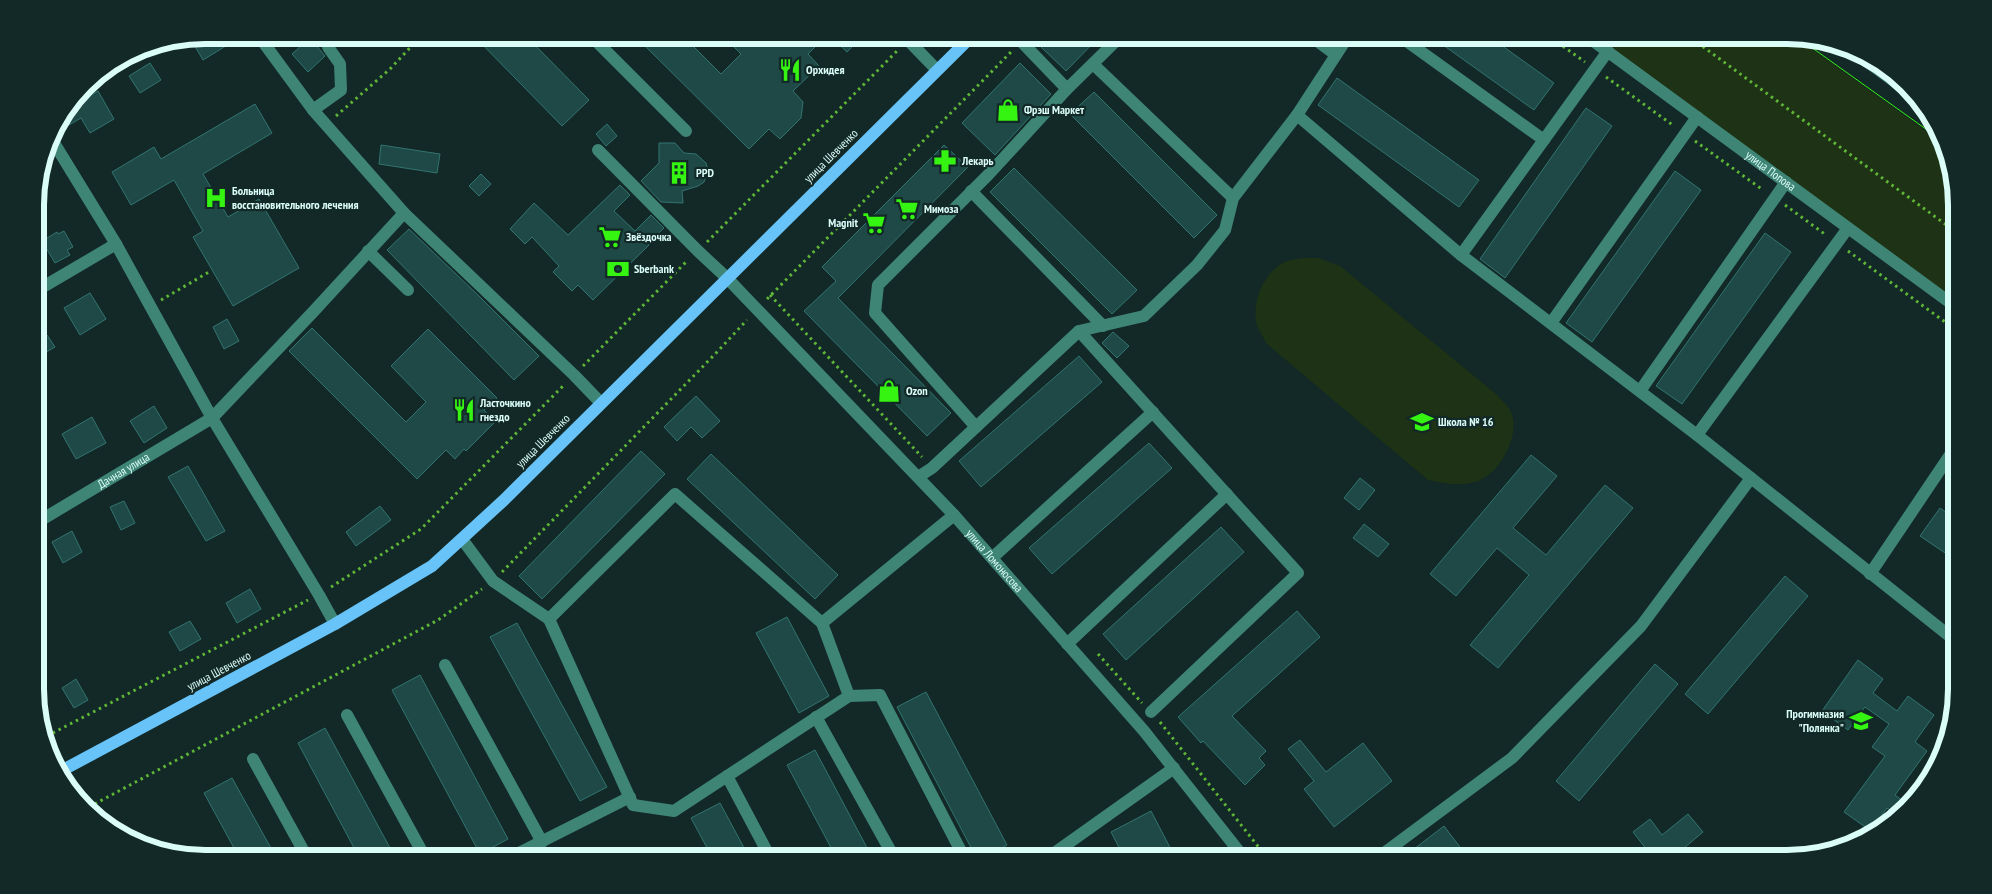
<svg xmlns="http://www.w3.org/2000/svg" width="1992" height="894" font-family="'PT Sans Narrow',sans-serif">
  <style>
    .green { fill: #1e3215 }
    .building { fill: #1f4946; stroke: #327470 }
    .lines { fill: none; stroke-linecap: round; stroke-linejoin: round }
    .path { stroke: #5fb637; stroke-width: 3; stroke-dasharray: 2.5 4; stroke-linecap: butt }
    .minor { stroke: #3f8576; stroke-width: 12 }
    .major { stroke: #68c3f8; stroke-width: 12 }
    .tram { stroke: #35f411; stroke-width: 1 }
    .labels { text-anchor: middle; stroke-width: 4.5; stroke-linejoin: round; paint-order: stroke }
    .poi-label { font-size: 12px; font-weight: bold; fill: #dbfdf8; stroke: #122927; text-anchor: start }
    .street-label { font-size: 12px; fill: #dbfdf8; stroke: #122927 }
    .rim { fill: none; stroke: #dbfdf8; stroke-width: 6 }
  </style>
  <rect width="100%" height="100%" fill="#122927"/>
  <path class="green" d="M1590,35L1794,36L1937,139L1956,183V304Z
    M1318,258L1340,266L1496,394C1500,399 1509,406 1511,412C1521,436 1499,476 1475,482C1458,487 1444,483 1428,480L1266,343C1263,336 1257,328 1256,321C1253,301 1262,278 1279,265C1290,258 1305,258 1318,258Z"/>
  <path class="building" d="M206,35H224L229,44L203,60L193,43Z
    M473,35H525L589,100L562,126Z
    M634,35H682L721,74L741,54L731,44L740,35H827L808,54L819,66L793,91L803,102L801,118L780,139L769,129L749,149Z
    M829,35H864L847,52Z
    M1053,35H1101L1066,71L1041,47Z
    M1429,35H1487L1554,83L1534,110Z
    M310,38L325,56L308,72L292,54Z
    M150,63L161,80L140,93L129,76Z
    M1020,63L1051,94L995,155L962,123Z
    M1337,78L1479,180L1459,207L1318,105Z
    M98,91L114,119L90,133L81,118L69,125L63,116L77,97L80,101Z
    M1094,92L1217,215L1194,238L1070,114Z
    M255,104L272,133L203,174L228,217L259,199L299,268L233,306L193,237L203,231L174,180L131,205L112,172L154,147L161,159Z
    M1586,108L1612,126L1505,278L1480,259Z
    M607,124L617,136L606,146L596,134Z
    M659,143H675L684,153L696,154L706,163L708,170L704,182L698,186L682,191L683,203L661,202L641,181L659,163Z
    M381,145L440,154L437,173L379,164Z
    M944,145L968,167L838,298L951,413L927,436L804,311L836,281L822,267Z
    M1014,168L1137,290L1112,314L990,192Z
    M1675,171L1701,190L1592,342L1566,323Z
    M481,174L491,184L479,196L469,186Z
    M620,185L630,195L614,211L635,231L651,215L664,228L648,243L649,245L593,300L578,285L572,291L553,272L559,266L532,237L525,244L510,229L534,203L568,235Z
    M409,229L479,296L539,356L514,380L387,250Z
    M64,231L73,247L67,250L70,255L55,263L42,241L57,232L58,234Z
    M1765,233L1791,252L1682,404L1656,386Z
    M90,293L106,319L80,335L64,308Z
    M227,319L239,341L224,349L213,327Z
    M312,328L406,422L426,402L391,366L428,329L497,398L484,410L495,422L466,451L464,449L455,459L446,450L417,479L289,351Z
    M1113,332L1129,346L1117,358L1102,343Z
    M47,335L55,347L36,358V341Z
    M1079,356L1102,382L981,487L959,461Z
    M696,396L720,421L702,438L691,427L677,441L664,427Z
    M154,406L167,428L144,443L130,421Z
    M92,417L106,443L76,459L62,434Z
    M1149,443L1172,468L1052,574L1029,548Z
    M641,451L665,474L542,599L519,576Z
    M711,454L838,575L815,599L687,479Z
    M1531,455L1557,476L1513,528L1546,555L1605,485L1633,508L1498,668L1470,645L1529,575L1497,548L1456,596L1430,574Z
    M188,466L225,531L206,541L168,477Z
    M1360,478L1375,490L1359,510L1344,498Z
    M124,501L135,523L121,530L110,507Z
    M380,506L391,520L356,546L346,532Z
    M1940,508L1957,520V561L1920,536Z
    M1364,524L1389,544L1378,557L1353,538Z
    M1221,527L1244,552L1126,660L1103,634Z
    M72,531L82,552L63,563L52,542Z
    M1785,576L1808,596L1708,714L1685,694Z
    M250,589L261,609L237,623L226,603Z
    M1297,611L1320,637L1232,716L1266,751L1259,758L1265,765L1245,785L1203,741L1201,743L1178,717Z
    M787,617L829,696L799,713L756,633Z
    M190,621L201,639L180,651L169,632Z
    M517,623L607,787L580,801L490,637Z
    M1858,660L1883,679L1873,693L1897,711L1908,696L1934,715L1915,742L1927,751L1895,795L1906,803L1897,815L1887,808L1871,831L1844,812L1885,756L1872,747L1889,724L1865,707L1848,730L1822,711Z
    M1655,664L1678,684L1579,801L1556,781Z
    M420,675L508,839L480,854L392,690Z
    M76,679L88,700L74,708L62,688Z
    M926,692L1007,845L981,859H977L897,707Z
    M325,728L396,859H360L298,743Z
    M1300,740L1326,772L1363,743L1392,781L1334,827L1304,789L1314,781L1288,749Z
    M815,750L873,859H837L787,765Z
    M232,778L277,859H240L204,793Z
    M720,803L750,859H713L691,818Z
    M1151,811L1176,859H1125L1111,832Z
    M1688,814L1703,832L1671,859H1654L1633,832L1650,819L1662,835Z
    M1444,826L1469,859H1401Z"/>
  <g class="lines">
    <path class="path" d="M1547,35L1585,62
      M1687,35L1956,232
      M1606,77L1674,126
      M336,116L390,69L422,35
      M1695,141L1763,190
      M1785,205L1826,235
      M707,242L898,50
      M1848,251L1956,330
      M770,295L922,457
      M767,299L1012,51
      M161,300L209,272
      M583,366L688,260
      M502,572L718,351L747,320
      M331,587L421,529L565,384
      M1098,654L1142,703
      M1160,722L1268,859
      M47,736L308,600
      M89,807L438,620L482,589"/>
    <g class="minor">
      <path d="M258,35L313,110L404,213L574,375L601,403"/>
      <path d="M590,35L686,131"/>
      <path d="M903,35L937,70"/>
      <path d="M1015,35L1067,89"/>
      <path d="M1309,35L1336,55"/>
      <path d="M1349,35L1297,115L1461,255"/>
      <path d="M1398,35L1544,140"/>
      <path id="s1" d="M1585,35L1956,307"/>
      <path d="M1847,47L1906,90"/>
      <path d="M1608,51L1461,255L1697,435L1957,642"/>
      <path d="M1093,64L1233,198"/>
      <path d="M313,110L341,90L340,64L328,47"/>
      <path d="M51,138L116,244L212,418L319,595L335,624"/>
      <path id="s2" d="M598,150L698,251L727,278L954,515L1144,731L1245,859"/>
      <path d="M971,191L1103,326"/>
      <path d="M368,251L408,290"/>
      <path d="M36,291L116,244"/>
      <path d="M1551,323L1697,117"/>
      <path d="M1079,331L1298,573L1151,712"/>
      <path d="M1640,391L1786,182"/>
      <path d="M976,427L875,313L878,285L988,175L1067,89L1122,35"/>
      <path d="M1697,435L1848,228"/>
      <path d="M918,477L932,468L1079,331L1144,316L1197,265L1225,230L1233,198L1297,115"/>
      <path id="s3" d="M36,523L212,418L313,312L404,213"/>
      <path d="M462,539L493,581L549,619L675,494L822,623L954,515"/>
      <path d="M992,558L1153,412"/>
      <path d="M1870,574L1956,446"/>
      <path d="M549,619L633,805L674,811L849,696L822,623"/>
      <path d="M1067,644L1227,494"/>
      <path d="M445,665L542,842"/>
      <path d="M849,696L880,695L965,859"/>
      <path d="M347,715L426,859"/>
      <path d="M816,717L895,859"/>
      <path d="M253,759L308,859"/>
      <path d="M62,771L74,796"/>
      <path d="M727,776L771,859"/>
      <path d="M507,859L630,797"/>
      <path d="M1046,859L1174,768"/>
      <path d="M1376,859L1512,758L1641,626L1751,478"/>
    </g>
    <path class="major" d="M61,771L335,624L432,566L504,500L973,35"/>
    <path class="tram" d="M1797,37L1937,137"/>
  </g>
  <defs>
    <symbol id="restaurant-bare" viewBox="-9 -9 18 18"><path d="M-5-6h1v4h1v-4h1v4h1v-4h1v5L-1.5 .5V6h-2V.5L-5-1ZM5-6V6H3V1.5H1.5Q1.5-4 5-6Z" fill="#35f411" stroke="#122927" stroke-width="2.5" paint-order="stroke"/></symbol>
    <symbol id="shop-bare" viewBox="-9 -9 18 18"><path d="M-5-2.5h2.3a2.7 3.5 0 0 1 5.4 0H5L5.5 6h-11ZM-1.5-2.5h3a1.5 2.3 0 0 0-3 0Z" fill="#35f411" stroke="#122927" stroke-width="2.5" paint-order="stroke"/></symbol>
    <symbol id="pharmacy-bare" viewBox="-9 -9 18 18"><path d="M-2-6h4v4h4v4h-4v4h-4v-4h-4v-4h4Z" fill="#35f411" stroke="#122927" stroke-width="2.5" paint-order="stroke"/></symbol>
    <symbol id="building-bare" viewBox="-9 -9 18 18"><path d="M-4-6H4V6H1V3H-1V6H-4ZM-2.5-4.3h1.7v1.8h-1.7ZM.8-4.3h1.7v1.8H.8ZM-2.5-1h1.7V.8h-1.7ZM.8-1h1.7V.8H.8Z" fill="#35f411" stroke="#122927" stroke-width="2.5" paint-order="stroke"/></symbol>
    <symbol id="hospital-bare" viewBox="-9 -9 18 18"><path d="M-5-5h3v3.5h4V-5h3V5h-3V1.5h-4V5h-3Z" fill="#35f411" stroke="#122927" stroke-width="2.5" paint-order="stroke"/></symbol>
    <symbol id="supermarket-bare" viewBox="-9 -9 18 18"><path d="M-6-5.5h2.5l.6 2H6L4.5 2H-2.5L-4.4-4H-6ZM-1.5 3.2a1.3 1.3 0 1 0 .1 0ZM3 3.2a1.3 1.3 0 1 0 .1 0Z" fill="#35f411" stroke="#122927" stroke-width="2.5" paint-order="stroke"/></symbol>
    <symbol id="bank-bare" viewBox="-9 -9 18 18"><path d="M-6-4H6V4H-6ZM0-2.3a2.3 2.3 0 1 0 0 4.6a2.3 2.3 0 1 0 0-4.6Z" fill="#35f411" stroke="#122927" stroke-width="2.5" paint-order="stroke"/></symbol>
    <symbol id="school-bare" viewBox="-9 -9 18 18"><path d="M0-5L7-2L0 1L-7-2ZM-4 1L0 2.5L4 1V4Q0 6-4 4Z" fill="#35f411" stroke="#122927" stroke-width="2.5" paint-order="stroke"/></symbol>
  </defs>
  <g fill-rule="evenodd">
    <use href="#restaurant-bare" x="774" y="54" width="32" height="32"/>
    <use href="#shop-bare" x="992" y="94" width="32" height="32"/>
    <use href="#pharmacy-bare" x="929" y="145" width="32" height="32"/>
    <use href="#building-bare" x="663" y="157" width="32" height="32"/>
    <use href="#hospital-bare" x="200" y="182" width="32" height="32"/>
    <use href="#supermarket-bare" x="891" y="193" width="32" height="32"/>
    <use href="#supermarket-bare" x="858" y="207" width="32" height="32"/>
    <use href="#supermarket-bare" x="594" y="221" width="32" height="32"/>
    <use href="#bank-bare" x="602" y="253" width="32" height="32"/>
    <use href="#shop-bare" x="873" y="375" width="32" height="32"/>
    <use href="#restaurant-bare" x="448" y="394" width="32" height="32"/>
    <use href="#school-bare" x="1406" y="406" width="32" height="32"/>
    <use href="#school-bare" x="1845" y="705" width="32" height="32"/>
  </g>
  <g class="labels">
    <g class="poi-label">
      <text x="806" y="74">Орхидея</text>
      <text x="1024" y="114">Фрэш Маркет</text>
      <text x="962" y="165">Лекарь</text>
      <text x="696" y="177">PPD</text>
      <text x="232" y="195">Больница<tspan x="232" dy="14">восстановительного лечения</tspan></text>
      <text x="924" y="213">Мимоза</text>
      <text x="858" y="227" text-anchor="end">Magnit</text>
      <text x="626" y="241">Звёздочка</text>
      <text x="634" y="273">Sberbank</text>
      <text x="906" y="395">Ozon</text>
      <text x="480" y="407">Ласточкино<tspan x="480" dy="14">гнездо</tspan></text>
      <text x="1438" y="426">Школа № 16</text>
      <text x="1844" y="718" text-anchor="end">Прогимназия<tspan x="1844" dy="14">"Полянка"</tspan></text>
    </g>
    <g class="street-label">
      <text transform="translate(831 156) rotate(-45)" y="4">улица Шевченко</text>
      <text dy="4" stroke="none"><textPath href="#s1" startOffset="230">улица Попова</textPath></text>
      <text transform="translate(543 441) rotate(-45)" y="4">улица Шевченко</text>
      <text dy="4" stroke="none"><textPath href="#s3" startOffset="102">Дачная улица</textPath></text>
      <text dy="4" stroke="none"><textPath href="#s2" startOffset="571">улица Ломоносова</textPath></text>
      <text transform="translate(219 671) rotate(-28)" y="4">улица Шевченко</text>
    </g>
  </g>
  <path d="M0 0H1992V894H0ZM205 44H1787A161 161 0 0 1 1948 205V689A161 161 0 0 1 1787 850H205A161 161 0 0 1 44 689V205A161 161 0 0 1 205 44Z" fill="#122927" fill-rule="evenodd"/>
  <path class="rim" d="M205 44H1787A161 161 0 0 1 1948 205V689A161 161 0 0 1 1787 850H205A161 161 0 0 1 44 689V205A161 161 0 0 1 205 44Z"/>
</svg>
